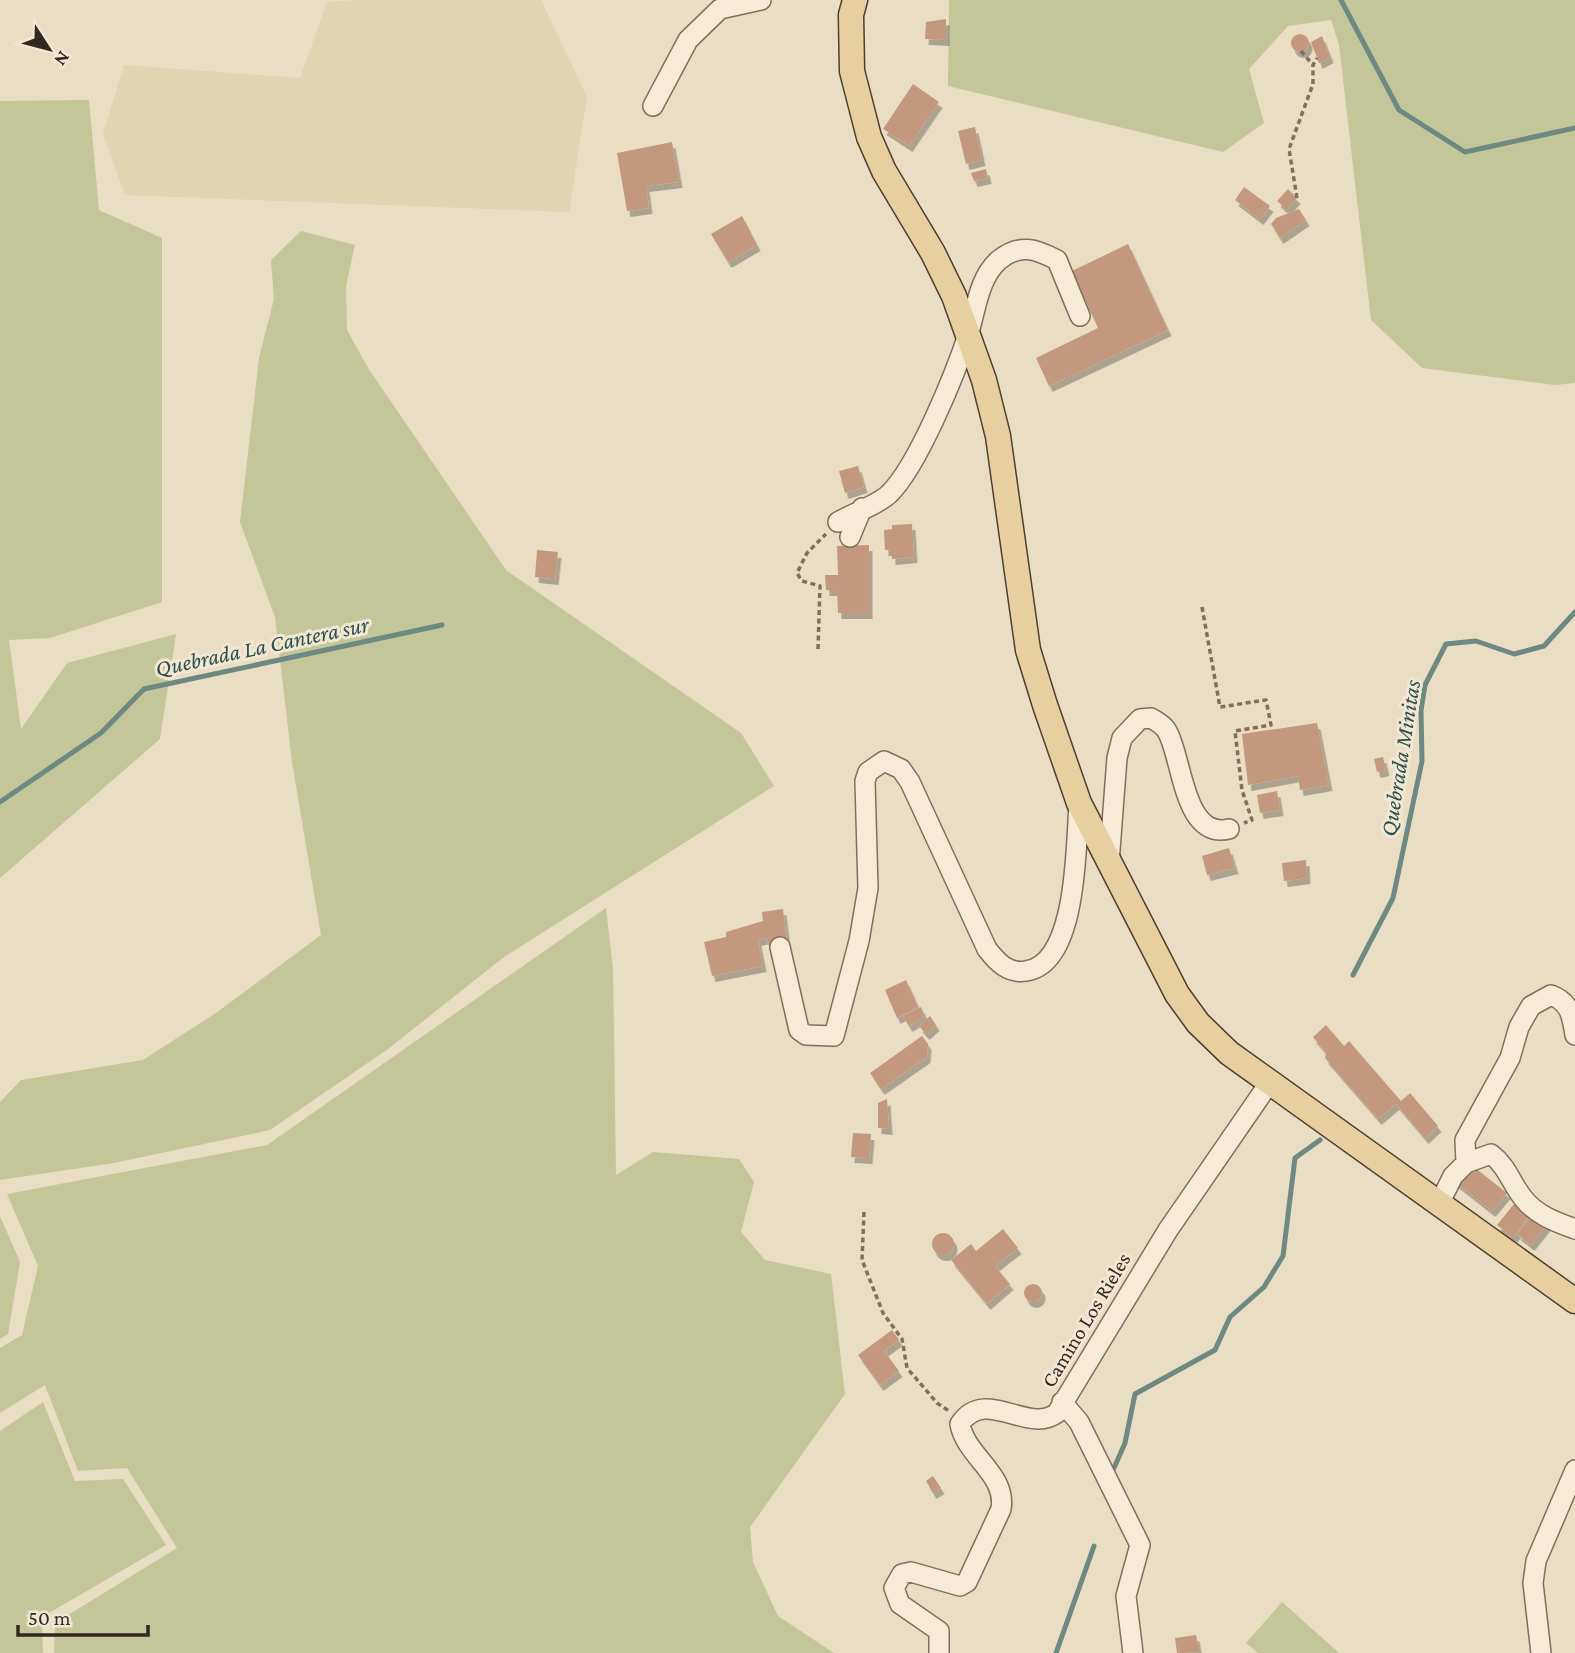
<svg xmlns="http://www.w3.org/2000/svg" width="1575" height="1653" font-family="'Crimson Pro',serif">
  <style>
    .farmland { fill: #ded5b2 }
    .green { fill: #c2c699 }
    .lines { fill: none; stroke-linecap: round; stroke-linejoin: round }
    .stream { stroke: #6d8982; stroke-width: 5 }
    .building { fill: #c3987e; filter: url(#shadow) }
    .minor-casing { stroke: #816f5c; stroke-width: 22 }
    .major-casing { stroke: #503e30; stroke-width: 27 }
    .path { stroke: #816f5c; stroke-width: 3.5; stroke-dasharray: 5 3.5; stroke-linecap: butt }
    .minor { stroke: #f5ebd6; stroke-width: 19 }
    .major { stroke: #e8cf9f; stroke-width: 24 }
    .labels { text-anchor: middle; stroke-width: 6; stroke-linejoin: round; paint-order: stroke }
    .street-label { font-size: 21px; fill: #33281f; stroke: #f1e7d3 }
    .water-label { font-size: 23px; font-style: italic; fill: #2f514e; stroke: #f1e7d3 }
  </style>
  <defs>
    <filter id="shadow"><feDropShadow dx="3.5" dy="6" stdDeviation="0" flood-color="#0004"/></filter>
  </defs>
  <rect width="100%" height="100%" fill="#e9ddc4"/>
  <path class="farmland" d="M362,0H541L587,97L569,212L125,195L103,134L124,65L300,78L327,2Z"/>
  <path class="green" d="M949,0H1575V383L1555,385L1422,368L1371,320L1339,45L1331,20L1288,26L1249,69L1264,123L1223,152L948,86Z
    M89,100L99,210L162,238V602L50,638L9,640L21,729L67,663L176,634L160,739L0,878V101Z
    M301,231L355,245L346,286L347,330L368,368L506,570L741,733L774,786L504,957L388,1049L270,1130L114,1163L0,1180V1102L21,1080L143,1060L216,1013L321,935L292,762L275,617L240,522L259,358L274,299L271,260Z
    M606,908L613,969L616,1175L653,1152L739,1159L754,1182L741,1232L765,1260L831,1274L845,1394L750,1527L753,1562L778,1616L834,1653H54L55,1623L177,1548L127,1468L78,1471L45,1385L0,1413V1348L22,1335L38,1266L7,1194L267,1145Z
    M0,1216L20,1262L8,1334L0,1339Z
    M43,1402L75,1481L123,1479L166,1545L42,1617L43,1653H0V1431Z
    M1282,1602L1339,1653H1258L1246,1643Z"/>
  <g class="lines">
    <path class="stream" d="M1341,0L1399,110L1465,152L1575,128
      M0,802L101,733L144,689L442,625
      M1353,975L1393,898L1422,761L1421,710L1425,685L1446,644L1476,641L1514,654L1544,646L1575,612
      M1114,1468L1125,1443L1135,1394L1215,1350L1230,1317L1264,1287L1283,1256L1295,1158L1320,1140
      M1056,1653L1094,1546"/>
  </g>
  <path class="building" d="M946,19V40L925,39L926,22Z
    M1291 43a9 9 0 1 1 18 0a9 9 0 1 1-18 0Z
    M1322,36L1330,57L1319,63L1311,42Z
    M913,84L939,102L909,146L883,129Z
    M975,127L982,160L966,164L958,131Z
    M672,142L679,182L646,186L649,208L627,211L617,153Z
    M986,169L988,178L974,181L971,173Z
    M1244,187L1270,206L1260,219L1235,200Z
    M1288,189L1297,198L1287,210L1277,201Z
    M1299,209L1306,220L1280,238L1271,224L1276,218Z
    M742,216L757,245L728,262L711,234Z
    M1128,244L1168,330L1049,386L1036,358L1098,328L1072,271Z
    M858,466L864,487L845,493L839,471Z
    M912,524L914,557L892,559V550H885L884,530L892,529V525Z
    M869,545V613H838L837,590H826L825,575H838L837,546Z
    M537,550L558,552L555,579L535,577Z
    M1317,723L1329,785L1300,790L1298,776L1248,785L1242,734Z
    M1383,757L1386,770L1377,772L1374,759Z
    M1277,791L1280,810L1260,813L1257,795Z
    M1229,848L1235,868L1207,875L1202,856Z
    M1306,860L1307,878L1284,881L1282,863Z
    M783,909L787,942L769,946L766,938L758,940L763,966L712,976L704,942L726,937V932L763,921L762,912Z
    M906,980L918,1007L897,1018L885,990Z
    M921,1007L925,1016L909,1026L903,1016Z
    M930,1016L936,1025L926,1034L919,1026Z
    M1326,1025L1344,1046L1349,1041L1401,1101L1410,1093L1438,1126L1425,1138L1396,1104L1378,1119L1325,1058L1326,1053L1313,1037Z
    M922,1036L928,1044L927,1057L881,1089L870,1073Z
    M887,1099L889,1129L878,1128V1103Z
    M853,1133L871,1134L869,1158L851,1157Z
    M1470,1164L1507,1193L1492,1211L1455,1182Z
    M1518,1199L1533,1210L1513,1238L1497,1225Z
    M1533,1214L1547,1225L1531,1245L1517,1234Z
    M1003,1229L1018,1248L995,1266L1010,1284L987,1304L951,1260L971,1244L976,1251Z
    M932 1244a11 11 0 1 1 22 0a11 11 0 1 1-22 0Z
    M1024 1293a9 9 0 1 1 18 0a9 9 0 1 1-18 0Z
    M892,1330L899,1340L884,1351L899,1371L880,1385L858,1355Z
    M933,1476L941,1488L933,1493L926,1481Z
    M1196,1635L1199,1652L1177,1653L1175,1638Z"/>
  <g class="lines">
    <defs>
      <path id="minor" d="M653,106L688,40L720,9L761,0
        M838,522C853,513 876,506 889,494C918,466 956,372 969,332C976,309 979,277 999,260C1020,243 1036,249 1057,260L1080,316
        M850,537L862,508
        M1109,863L1117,758L1122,738L1140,719L1151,718C1158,722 1165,726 1168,733C1183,762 1184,839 1229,829
        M780,947L799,1030L806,1035L834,1036L859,941L868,888L865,781L868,772L884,761L901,769L910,782L987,949C997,962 1008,974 1026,971C1078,964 1076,843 1079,803
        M1466,1163L1491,1154C1507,1166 1511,1183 1523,1198C1536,1215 1556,1222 1575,1229
        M1439,1204L1453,1176L1466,1163L1465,1140L1510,1058L1519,1027L1531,1006L1551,995C1570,1002 1572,1016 1575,1035
        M1062,1402L1079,1422L1140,1545L1126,1596L1133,1653
        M939,1653V1631L900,1604L894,1588L902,1574L911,1572L960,1586L967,1582L1001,1509C1007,1474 966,1457 960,1424C985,1386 1028,1435 1057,1413L1168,1230L1270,1082
        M1541,1653L1533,1583L1536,1561L1575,1470"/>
      <path id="major" d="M855,0L851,15L852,71L869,137L884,171L933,253L954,296L984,380L998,436L1028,650L1045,705L1079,803L1177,994L1198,1023L1229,1053L1575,1301"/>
    </defs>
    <use href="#minor" class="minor-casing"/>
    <use href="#major" class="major-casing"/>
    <path class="path" d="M1301,51L1313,65
      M1297,198L1289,149L1313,84V65L1317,58
      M1202,607L1220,707L1266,700L1271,725L1235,731L1242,790L1252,820L1244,823
      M818,649L820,586L802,581L797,573L807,553L826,534
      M864,1212L862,1260L883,1313L902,1339L907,1368L937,1403L949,1411"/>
    <use href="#minor" class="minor"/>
    <use href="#major" class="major"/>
  </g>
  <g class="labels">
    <g class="street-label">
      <text transform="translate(1086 1320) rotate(-59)" y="7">Camino Los Rieles</text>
    </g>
    <g class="water-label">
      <text transform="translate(262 646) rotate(-12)" y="8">Quebrada La Cantera sur</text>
      <text transform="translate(1400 758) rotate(-81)" y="8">Quebrada Minitas</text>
    </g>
  </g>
  <g transform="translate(49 49) rotate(126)" stroke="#f1e7d3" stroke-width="5" paint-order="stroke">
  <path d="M0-5L12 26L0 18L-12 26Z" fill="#33281f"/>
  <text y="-10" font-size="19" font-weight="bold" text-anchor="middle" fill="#33281f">N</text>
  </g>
  <path d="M18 1625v10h130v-10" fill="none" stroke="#33281f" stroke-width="3.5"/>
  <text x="28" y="1625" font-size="21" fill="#33281f" stroke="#f1e7d3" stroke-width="5" paint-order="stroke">50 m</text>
</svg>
